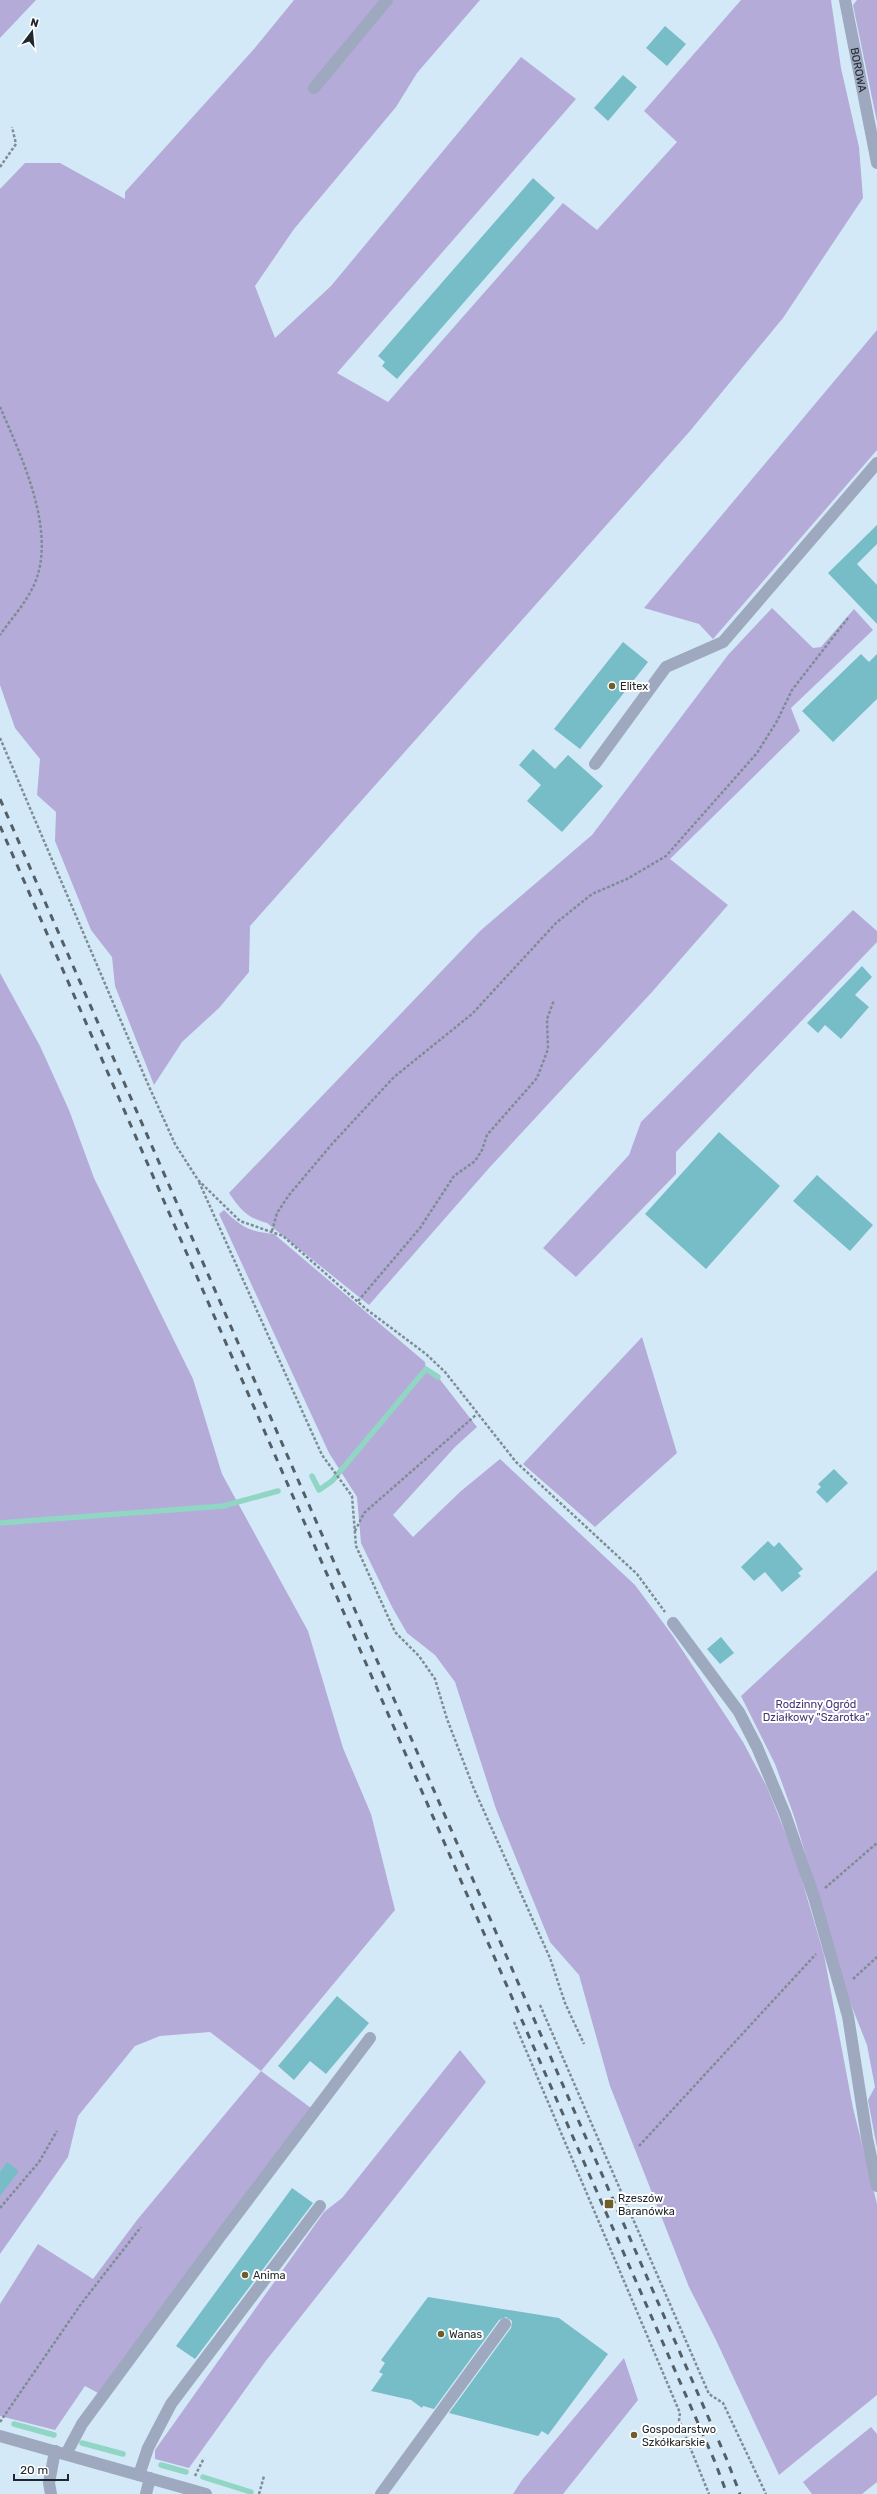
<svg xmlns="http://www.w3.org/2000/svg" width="877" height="2494" font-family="Rubik,sans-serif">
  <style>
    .green { fill: #b5abd9 }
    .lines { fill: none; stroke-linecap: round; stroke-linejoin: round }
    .stream { stroke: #91d5c4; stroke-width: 5.5 }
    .building { fill: #76bdc7 }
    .path { stroke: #7e8c96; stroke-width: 2.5; stroke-dasharray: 3 2; stroke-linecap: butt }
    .minor { stroke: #9ea8be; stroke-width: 12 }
    .rail { stroke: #535f67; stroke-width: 3; stroke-dasharray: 7 7; stroke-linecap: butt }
    .poi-dot { fill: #6f5d2b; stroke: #fff; stroke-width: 1.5 }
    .labels { text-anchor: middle; stroke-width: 4; stroke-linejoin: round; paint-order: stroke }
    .street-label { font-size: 11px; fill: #20282d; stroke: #fff }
    .poi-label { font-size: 11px; fill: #20282d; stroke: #fff; text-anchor: start }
    .park-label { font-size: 11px; fill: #463472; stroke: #fff }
  </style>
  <rect width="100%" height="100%" fill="#d4e9f7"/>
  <path class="green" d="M0,0H36L0,38Z
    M294,0H480L417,73L396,107L294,229L255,286L275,338L331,286L521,57L576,99L337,373L388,402L563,203L597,230L677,142L644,111L741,0H831L841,68L859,147L863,198L783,318L690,431L250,926L249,972L219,1008L182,1042L154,1085L115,986L112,957L91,930L55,841L56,812L37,795L40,759L15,728L0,685V189L25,163H60L125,199V192L254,49Z
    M857,0H877V122L853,5Z
    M877,330V450L713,639L699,624L644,608Z
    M772,608L813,648L821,647L854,609L873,630L791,708L800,731L670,859L728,905L652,992L490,1167L369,1305L267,1223C247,1218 240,1209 229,1193L480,931L592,835L728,655Z
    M853,910L877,931V942L676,1152V1174L576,1277L543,1248L629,1155L641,1122Z
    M0,973L40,1046L69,1110L94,1178L193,1379L222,1474L308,1631L343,1748L371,1814L395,1910L261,2071L311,2108L98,2393L85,2386L55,2430L0,2416V2304L38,2244L93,2279L137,2220L261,2071L210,2032L160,2036L135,2046L78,2116L68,2157L0,2254Z
    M224,1210C241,1227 250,1232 274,1234L425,1362L426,1369L438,1377L477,1427L455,1447L393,1515L413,1537L461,1491L500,1459L635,1585L673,1636L743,1742L767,1787L796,1860L824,1955L853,2108L877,2204V2395L779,2475L715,2338L689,2287L610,2086L579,1975L550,1942L496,1809L455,1682L435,1655L407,1633L392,1607L361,1543L357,1497L329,1453L219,1214Z
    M642,1337L677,1453L595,1527L523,1464Z
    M877,1570V2148L868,2100L875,2087L867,2045L848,1997L794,1816L775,1764L741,1696Z
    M460,2050L486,2082L265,2362L189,2468L155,2459V2450L324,2212L342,2198Z
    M624,2358L638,2400L563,2494H513L522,2480Z
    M871,2427L877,2434V2482L862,2494H812L803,2482Z"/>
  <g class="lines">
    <path class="stream" d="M312,1476L319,1490L332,1481L426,1369L438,1377
      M0,1523L223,1506L278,1491
      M14,2424L54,2435
      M82,2443L123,2454
      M161,2465L186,2472
      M203,2477L251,2492"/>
  </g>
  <path class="building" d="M665,26L686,44L667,66L646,48Z
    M623,75L637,87L608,121L594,108Z
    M533,178L555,198L397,379L382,366L385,362L378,356Z
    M877,525V544L857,564L877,585V624L828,573Z
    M623,642L648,662L580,749L554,729Z
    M861,654L869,662L877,654V699L833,742L802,711Z
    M533,749L555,769L568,755L603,786L562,832L527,801L541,785L519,765Z
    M862,966L872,977L855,995L869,1007L841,1039L825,1025L818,1033L807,1023Z
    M719,1132L780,1186L706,1269L645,1214Z
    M817,1175L873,1225L850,1251L793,1201Z
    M834,1469L848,1483L827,1503L816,1492L821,1487L818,1484Z
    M768,1541L774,1547L779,1542L803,1569L798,1573L801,1576L782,1592L765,1572L754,1581L741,1567Z
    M721,1637L734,1653L720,1664L707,1649Z
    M337,1996L369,2023L326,2074L310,2061L294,2080L278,2066Z
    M7,2162L19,2171L0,2196V2172Z
    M292,2188L313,2203L195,2359L176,2346Z
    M428,2297L559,2318L608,2354L548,2435L542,2431L538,2436L449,2413L511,2328L512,2321L506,2317L499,2320L434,2409L423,2406L422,2408L411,2400L371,2391L383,2374L379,2372L385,2363L381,2360Z"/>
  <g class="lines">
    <path class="path" d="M0,167L16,144L12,127
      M0,407C21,456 59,534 33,587C25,604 11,619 0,635
      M0,738L147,1082L175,1144L198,1180L240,1221L283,1236L366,1309L426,1354L445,1372L516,1462L637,1574L665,1612
      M199,1182L322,1455L352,1496L356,1546L395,1632L419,1656L435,1679L447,1719L474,1789L550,1958L565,2003L584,2044
      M272,1231L277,1213L289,1195L332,1144L394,1077L472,1014L556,923L592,894L627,879L666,856L757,753L777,721L792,690L848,618
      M358,1301L420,1228L454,1176L475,1161L482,1150L487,1135L537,1078L548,1049L547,1019L554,1000
      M355,1531L364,1513L477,1414
      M825,1888L877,1843
      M853,1979L877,1957
      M540,2005L709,2394L723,2403L766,2494
      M514,2022L680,2413L679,2420L709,2494
      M639,2146L816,1954
      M0,2208L39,2162L57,2131
      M0,2422L81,2304L141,2227
      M195,2476L204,2458
      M259,2494L264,2476"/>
    <g class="minor">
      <path id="s1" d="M845,0L877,163"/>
      <path d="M314,88L387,0"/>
      <path d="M595,764L666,667L723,642L877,463"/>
      <path d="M673,1623L739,1712L757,1747L785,1814L814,1897L848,2016L867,2138L877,2186"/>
      <path d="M0,2436L206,2494"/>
      <path d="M66,2454L82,2424L219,2238L370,2038"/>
      <path d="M139,2475L148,2448L171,2404L320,2206"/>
      <path d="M51,2494L49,2483L55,2451"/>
      <path d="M146,2494L150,2478"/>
      <path d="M381,2494L505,2324"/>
    </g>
    <path class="rail" d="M0,799L727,2460L740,2494
      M0,826L715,2462L727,2494"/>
  </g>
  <g class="poi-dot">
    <circle cx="612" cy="686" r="4"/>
    <rect x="604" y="2199" width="10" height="10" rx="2"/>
    <circle cx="245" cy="2275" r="4"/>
    <circle cx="441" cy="2334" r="4"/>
    <circle cx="634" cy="2435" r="4"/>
  </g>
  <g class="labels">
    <g class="street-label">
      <text dy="4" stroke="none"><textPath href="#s1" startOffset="71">BOROWA</textPath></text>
    </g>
    <g class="poi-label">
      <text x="620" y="690">Elitex</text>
      <text x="618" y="2202">Rzeszów<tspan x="618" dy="13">Baranówka</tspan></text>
      <text x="253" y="2279">Anima</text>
      <text x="449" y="2338">Wanas</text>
      <text x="642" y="2433">Gospodarstwo<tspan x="642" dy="13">Szkółkarskie</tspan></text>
    </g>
    <g class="park-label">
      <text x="816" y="1708">Rodzinny Ogród<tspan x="816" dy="13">Działkowy "Szarotka"</tspan></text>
    </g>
  </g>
  <g transform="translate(32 32) rotate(16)" stroke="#ffffff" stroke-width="3" paint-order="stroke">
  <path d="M0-3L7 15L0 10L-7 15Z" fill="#20282d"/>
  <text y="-6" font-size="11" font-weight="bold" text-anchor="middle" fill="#20282d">N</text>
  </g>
  <path d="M14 2474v6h54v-6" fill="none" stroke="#20282d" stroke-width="2"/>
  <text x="20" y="2474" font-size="12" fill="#20282d" stroke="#ffffff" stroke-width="3" paint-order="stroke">20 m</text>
</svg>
